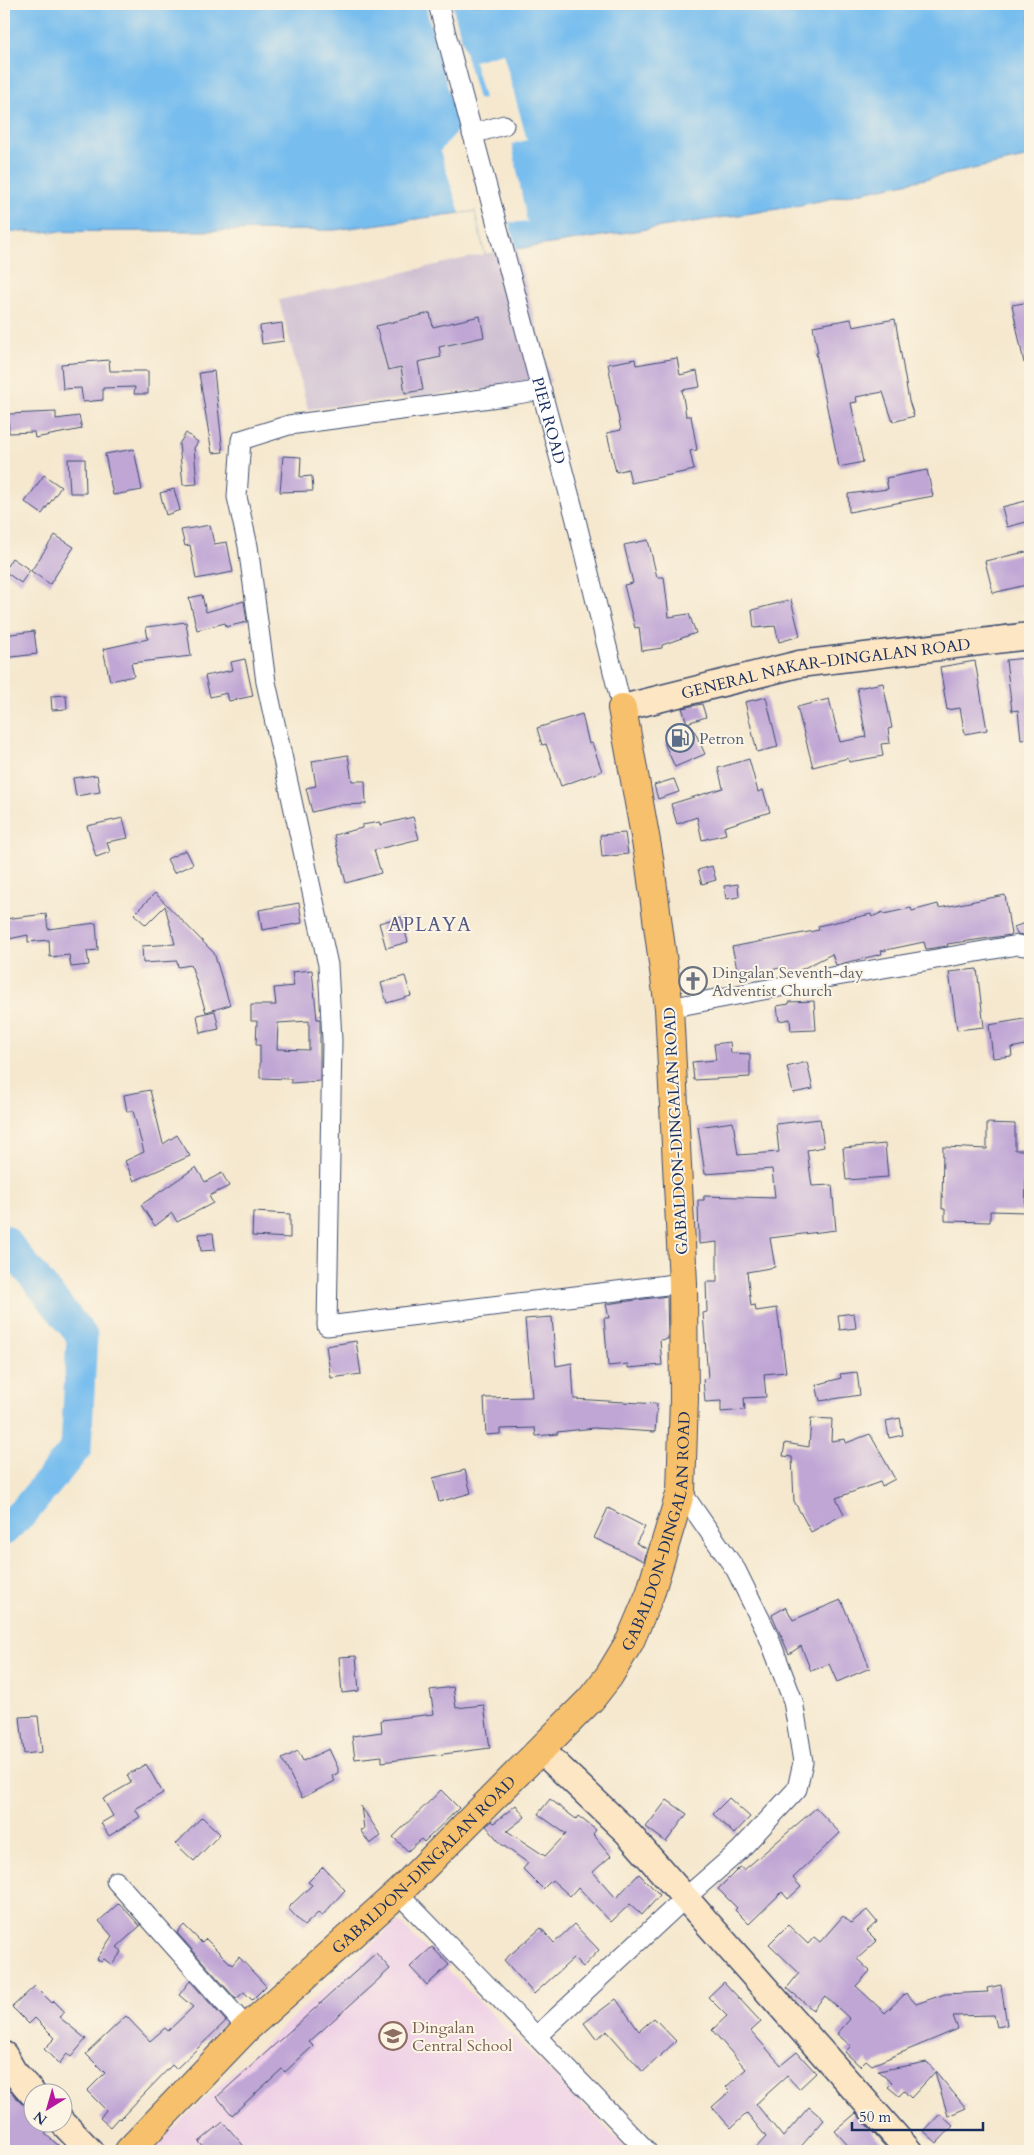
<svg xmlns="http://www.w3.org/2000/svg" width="1034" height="2155" font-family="Cardo,serif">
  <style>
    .built { fill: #efd0e6 }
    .industrial { fill: #cdbed2 }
    .water { fill: #77bdee; stroke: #4976a6 }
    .pier { fill: #f5e8cf }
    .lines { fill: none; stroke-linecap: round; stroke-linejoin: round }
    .river { stroke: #77bdee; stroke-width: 31 }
    .building { fill: #bfa6d5; fill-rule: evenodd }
    .street-casing { stroke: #3c4b6f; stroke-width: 21 }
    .secondary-casing { stroke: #3c4b6f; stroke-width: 29 }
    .primary-casing { stroke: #3c4b6f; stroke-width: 30 }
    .street { stroke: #fff; stroke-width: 19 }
    .secondary { stroke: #fce6c4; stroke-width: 26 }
    .primary { stroke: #f7c06c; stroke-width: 28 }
    .labels { text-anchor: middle; stroke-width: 4; stroke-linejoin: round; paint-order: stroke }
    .street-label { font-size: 16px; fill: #1b2f5e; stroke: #fcf5e5 }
    .service-label { font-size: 16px; fill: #4e5e75; stroke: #fcf5e5; text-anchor: start }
    .worship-label { font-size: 16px; fill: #5b616d; stroke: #fcf5e5; text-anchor: start }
    .education-label { font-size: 16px; fill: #785e54; stroke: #fcf5e5; text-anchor: start }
    .quarter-label { font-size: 19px; letter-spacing: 1px; fill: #545988; stroke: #fcf5e5 }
  </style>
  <rect width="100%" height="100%" fill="#fcf5e5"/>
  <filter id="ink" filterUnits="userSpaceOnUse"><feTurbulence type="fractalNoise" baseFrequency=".02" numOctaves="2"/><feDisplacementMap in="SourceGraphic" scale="10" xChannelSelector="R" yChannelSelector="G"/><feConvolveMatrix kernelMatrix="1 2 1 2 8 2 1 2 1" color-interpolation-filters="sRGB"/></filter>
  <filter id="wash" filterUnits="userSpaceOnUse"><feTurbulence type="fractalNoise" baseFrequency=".0096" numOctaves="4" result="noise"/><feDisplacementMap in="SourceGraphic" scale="20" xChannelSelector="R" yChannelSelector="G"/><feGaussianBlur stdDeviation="1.12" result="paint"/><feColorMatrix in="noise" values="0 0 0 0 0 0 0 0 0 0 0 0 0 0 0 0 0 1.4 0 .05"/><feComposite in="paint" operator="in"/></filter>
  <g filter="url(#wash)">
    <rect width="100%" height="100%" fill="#f5e8cf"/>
    <path class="built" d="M398,1921L629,2151H148Z"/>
    <path class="industrial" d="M517,250L551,382L308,409L279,300L485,254Z"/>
    <path class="water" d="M4,4H1030V157L791,207L485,254L475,211L335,230L4,232Z"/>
    <path class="pier" d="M425,4H452L478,99L484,98L474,61L503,53L527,140L512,144L527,222H509L517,250L485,254L475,211L460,213L440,151L459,129Z"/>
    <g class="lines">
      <path class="river" d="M4,1240L82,1336L76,1448L26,1509L4,1530"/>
    </g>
    <g id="blocks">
      <path class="building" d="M1030,302V362L1024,363L1012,305Z
        M430,313L433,327L480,316L484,337L439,347L441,357L418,362L423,390L405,393L401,367L388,370L376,326Z
        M851,319L853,327L895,319L909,401L914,416L893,422L883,392L856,397L857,402L851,403L863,462L839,467L816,353H818L813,326Z
        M282,323L284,341L262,344L260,326Z
        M677,358L680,375L697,371L700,387L682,390L686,416H691L697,450L690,451L694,470L631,483L628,469L616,472L607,433L621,430L608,364L635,359L636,365Z
        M109,360L110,371H148V394H134L135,387L103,388V400L83,402L81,388L63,389L61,364Z
        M214,371L223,452L212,453L199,373Z
        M56,412V419L79,416L82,429L35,438L34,432L9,433L8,414Z
        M186,433L198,442L194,448L197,484L183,485L179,444Z
        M134,449L142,490L113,495L105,454Z
        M283,456L301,457L300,477L312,476L313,491L280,492Z
        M68,459H85L86,493H70Z
        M927,470L933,496L849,512L848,494L888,489L886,478Z
        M44,475L61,487L42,514L25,502Z
        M174,489L180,510L166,515L160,493Z
        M1030,500V521L1007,527L1002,507Z
        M210,525L214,544L227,542L233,572L196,579L190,545L185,546L181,530Z
        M55,535L74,547L50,584L31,571Z
        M648,540L657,577H664L669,617L689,614L696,633L662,645V648L642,651L639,627L635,628L624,585L633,583L624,545Z
        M1030,551V584L993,593L985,561Z
        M12,558L30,570L21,583L4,571Z
        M202,595L206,612L244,601L247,622L226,627L225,623L197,630L189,598Z
        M791,600L800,636L779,642L775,626L754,628L752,610Z
        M186,622L191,656L131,663L134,676L110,681L103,649L148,639L146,627Z
        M34,631L37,654L4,658V635Z
        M1027,658L1030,682V739L1021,740L1018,710L1012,711L1006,660Z
        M245,659L253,696L229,701L227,693L210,697L205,676L233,670L231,662Z
        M975,661L987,730L965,734L960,708L947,710L940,667Z
        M883,683L892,728L888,729L890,743L881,744L883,756L849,762L848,758L813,767L797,707L829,699L840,742L866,737L857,688Z
        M66,695L67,709L52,710L51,696Z
        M766,697L778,747L757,752L745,702Z
        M702,704L706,717L687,723L682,708Z
        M582,714L589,744L592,743L602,771L561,786L546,744L542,745L537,728Z
        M694,730L705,754L675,767L664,743Z
        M348,755L352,781H365L366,804L340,805L312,812L306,788L316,786L312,761Z
        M749,759L758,792L763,790L770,812L724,827L726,834L702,840L697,817L677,824L671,804L723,788L718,768Z
        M97,775L100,792L76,796L73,778Z
        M674,779L679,792L658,799L654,785Z
        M413,817L419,839L374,850L381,873L346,883L334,835L362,828V825L380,822V825Z
        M123,818L128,838L107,842L110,852L96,857L87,826Z
        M625,833L628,854L602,857L600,835Z
        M186,850L193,864L174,873L167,859Z
        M712,866L716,880L702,884L698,870Z
        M738,884L739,897L726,899L724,886Z
        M155,893L214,953L230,1005L206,1012L191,965L178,967L177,961L143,963L142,946L175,944L165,906L146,925L134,914Z
        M1005,895L1011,935L947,944L948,946L926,949L924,942L881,951L882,954L836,965L832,954L796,972L788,974L784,967L739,977L732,947L819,930L818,926L871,914L872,917L883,912L884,914L911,908L912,911L938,904L939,908Z
        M299,903L302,923L262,930L259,910Z
        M46,914L48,929L96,923L98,950L87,951L89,965L71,967L69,955L50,957L49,940L28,942V935L4,940V919Z
        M401,917L408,942L386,948L379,923Z
        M1030,921V936L1017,934L1014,927Z
        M977,969L984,1027L957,1030L949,972Z
        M312,970L317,1019H320V1081L291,1083V1079L260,1078V1045H256L257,1021H251V1005H276L274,988L294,986L292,972ZM309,1021V1050L277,1049L278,1023Z
        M405,976L411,996L387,1003L381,983Z
        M814,1001L816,1030L791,1031L790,1019L779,1021L777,1006L789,1004V1002Z
        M215,1011L219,1029L200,1033L197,1015Z
        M1030,1018V1044L1011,1048L1012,1056L993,1058L989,1025Z
        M730,1042L731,1053L750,1054V1077L694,1080L692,1062L716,1060L714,1044Z
        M807,1062L813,1089L793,1093L787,1067Z
        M150,1090L163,1144L177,1135L190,1156L134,1181L125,1161L144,1152L133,1111L127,1112L124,1095Z
        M820,1119L824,1147L807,1150L812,1186L832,1185L836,1230L770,1238L775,1267L747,1272L751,1306L755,1305L756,1311L777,1308L786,1372L764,1374L766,1397L744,1398L745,1410L721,1412V1401L705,1402L703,1379L708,1378L703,1313L707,1312L706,1282H717V1242L699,1244L698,1200H704V1196L775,1198L772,1169L705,1174L698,1127L733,1122L738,1155L779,1152L776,1124Z
        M987,1123L1015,1124V1150H1027L1025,1212L990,1211V1222L945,1221V1209H942L943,1147L987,1149Z
        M885,1144L888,1177L846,1180L843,1148Z
        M196,1167L205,1182L222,1173L229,1186L209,1196L213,1203L177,1222L172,1213L155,1226L141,1205Z
        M253,1212L290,1214V1238L252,1236Z
        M213,1233L215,1250L201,1251L199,1234Z
        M667,1296L668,1339L660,1340L662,1365L628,1368V1364L608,1366L604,1318H609L606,1304Z
        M854,1313L856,1328L840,1330L838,1315Z
        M552,1317L556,1366L572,1363L574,1399L657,1404L655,1432L594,1428L557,1432L558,1434L536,1436L535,1428L500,1429V1434L486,1435L484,1398L532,1397L525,1319Z
        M356,1341L361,1374L331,1378L326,1346Z
        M857,1372L860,1395L820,1401L816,1385L841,1378L840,1374Z
        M811,1418L832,1419L831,1441L845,1439L846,1443L870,1434L895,1479L882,1486L880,1482L836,1498L844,1514L811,1532L794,1501L792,1457L783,1456L785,1443L809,1447Z
        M900,1418L903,1435L889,1438L886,1421Z
        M465,1470L471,1493L439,1502L433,1478Z
        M608,1508L645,1527L636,1543L647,1549L644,1561L594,1538Z
        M841,1600L870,1668L837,1682L829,1664L811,1671L801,1646L789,1654L772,1615L786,1607L793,1620Z
        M356,1656L359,1691L342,1693L339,1657Z
        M453,1687L456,1708L484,1705L490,1748L382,1762V1756L355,1759L352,1736L382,1732L381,1720L434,1714L430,1690Z
        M38,1716L42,1752L24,1754L20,1717Z
        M329,1749L338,1768V1773L332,1776L335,1781L302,1798L282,1759L298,1751L303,1761Z
        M146,1764L163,1793L135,1809L140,1817L109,1836L101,1823L113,1816L103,1799L131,1783L127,1775Z
        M441,1790L459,1808L424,1842L421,1839L408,1851L393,1837Z
        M729,1798L750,1817L734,1834L713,1814Z
        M550,1799L576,1819L578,1816L596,1830L593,1834L611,1856L593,1872L616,1898L639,1874L660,1895L642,1915L630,1904L611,1922L578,1887L570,1896L552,1880L543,1889L523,1869L528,1863L501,1844L486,1826L492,1821L494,1823L516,1805L525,1817L507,1831L545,1856L566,1834L538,1814Z
        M667,1800L687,1814L666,1842L646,1827Z
        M361,1806L381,1836L370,1844L360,1830L364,1829Z
        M816,1808L840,1833L793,1878L801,1887L788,1899L782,1892L749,1924L735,1910L737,1908L718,1889L740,1867L744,1870Z
        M202,1817L220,1834L194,1861L176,1844Z
        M323,1867L345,1890L322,1916L318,1913L304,1926L288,1908L312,1885L308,1882Z
        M119,1903L140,1926L117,1947L122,1951L112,1965L104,1959L101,1962L97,1959L112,1936L99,1921Z
        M867,1910L877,1922L867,1931L877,1941L857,1959L870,1971L856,1986L885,2013L906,1993L916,2004L945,1994L988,1992L987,1988L1001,1985L1007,2025L997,2027L994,2015L953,2016L958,2029L872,2065L866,2060L860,2066L845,2052L851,2046L837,2034L850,2019L825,1996L813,2010L787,1988L799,1973L769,1944L788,1925L808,1944L814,1937L820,1942L843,1916L851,1923Z
        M574,1924L599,1950L583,1967L574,1958L534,1994L504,1960L541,1928L554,1943Z
        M184,1925L202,1943L206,1939L232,1965L239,1957L266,1986L252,2000L244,1992L236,1999L177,1933Z
        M432,1947L449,1965L427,1985L410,1967Z
        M376,1953L390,1969L309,2042L313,2046L285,2072L282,2069L232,2115L217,2097Z
        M190,1981L226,2021L176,2069L172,2065L120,2119L118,2118L110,2127L100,2118L106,2110L87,2091L105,2073L86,2054L126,2016L150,2041L165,2028L168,2031L193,2007L179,1995Z
        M724,1982L761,2022L751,2031L781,2065L797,2052L816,2073L799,2089L787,2076L756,2104L783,2137L809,2107L824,2120L797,2151H753L766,2137L747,2113L731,2128L712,2107L730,2091L726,2087L746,2069L712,2030L727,2016L708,1997Z
        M35,1986L52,2003L54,2001L65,2012L59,2017L86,2039L71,2057L67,2054L59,2064L44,2049L55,2038L35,2018L29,2024L12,2007Z
        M616,1999L639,2031L654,2018L676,2041L643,2072L607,2031L596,2039L584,2023Z
        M927,2062L936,2072L966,2108L948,2116L935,2072L911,2098L904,2091L899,2096L888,2087L892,2083L878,2071Z
        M4,2084L21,2103L32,2108V2122H40L49,2130L45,2134L65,2151H4Z
        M856,2113L889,2151H853L835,2131Z
        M940,2114L953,2126L937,2143L924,2131Z
        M223,2122L248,2151H207L199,2142Z"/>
    </g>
  </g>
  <g filter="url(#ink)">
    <use href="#blocks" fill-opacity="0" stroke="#3c4b6f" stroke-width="1"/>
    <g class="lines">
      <defs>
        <g id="street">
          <path id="s1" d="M438,4L575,516L622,708"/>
          <path d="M472,134L504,125"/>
          <path d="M542,390L505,396L289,425L241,440L237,497L248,546L266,682L328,965L332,1040L327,1326L683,1283"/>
          <path d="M669,1008L831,977L1018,945L1030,947"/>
          <path d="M116,1881L247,2028"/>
          <path d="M398,1893L647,2151"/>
          <path d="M537,2036L685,1898L739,1851L797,1789L803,1762L793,1701L768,1635L736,1570L681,1491"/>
        </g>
        <g id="secondary">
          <path id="s2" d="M622,708L799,664L1030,636"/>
          <path d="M542,1751L626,1831L909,2151"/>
          <path d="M4,2055L13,2071L32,2093"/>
          <path d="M62,2122L90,2151"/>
        </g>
        <g id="primary">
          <path id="s3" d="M129,2151L247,2028L398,1893L591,1699L609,1676L630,1641L650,1594L681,1491L684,1399L683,1283L669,1008L649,858L622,708"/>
        </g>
      </defs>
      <use href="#street" class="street-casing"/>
      <use href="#secondary" class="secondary-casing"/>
      <use href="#primary" class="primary-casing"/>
      <use href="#street" class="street"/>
      <use href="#secondary" class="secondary"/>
      <use href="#primary" class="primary"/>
    </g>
  </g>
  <defs>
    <symbol id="fuel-ring" viewBox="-11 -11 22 22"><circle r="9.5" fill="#fcf5e5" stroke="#5c6f8a" stroke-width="1.5"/><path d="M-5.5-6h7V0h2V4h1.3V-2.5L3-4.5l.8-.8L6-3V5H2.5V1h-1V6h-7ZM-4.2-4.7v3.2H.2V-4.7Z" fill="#5c6f8a"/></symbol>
    <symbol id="church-ring" viewBox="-11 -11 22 22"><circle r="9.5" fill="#fcf5e5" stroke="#6b7280" stroke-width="1.5"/><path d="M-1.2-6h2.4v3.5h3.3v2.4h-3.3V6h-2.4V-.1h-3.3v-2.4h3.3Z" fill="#6b7280"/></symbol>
    <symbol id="school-ring" viewBox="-11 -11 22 22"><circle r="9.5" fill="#fcf5e5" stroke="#8d6e63" stroke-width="1.5"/><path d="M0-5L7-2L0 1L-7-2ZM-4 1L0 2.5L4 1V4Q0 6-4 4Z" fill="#8d6e63"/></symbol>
  </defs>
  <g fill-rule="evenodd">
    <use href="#fuel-ring" x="664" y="722" width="32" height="32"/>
    <use href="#church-ring" x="677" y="965" width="32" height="32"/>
    <use href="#school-ring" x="377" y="2020" width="32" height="32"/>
  </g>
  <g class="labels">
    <g class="street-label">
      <text dy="6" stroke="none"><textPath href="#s1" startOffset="431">PIER ROAD</textPath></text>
      <text dy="6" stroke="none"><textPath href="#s2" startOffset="208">GENERAL NAKAR-DINGALAN ROAD</textPath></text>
      <text transform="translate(675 1131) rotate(-93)" y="6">GABALDON-DINGALAN ROAD</text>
      <text dy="6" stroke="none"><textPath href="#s3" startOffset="831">GABALDON-DINGALAN ROAD</textPath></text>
      <text dy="6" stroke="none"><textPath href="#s3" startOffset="411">GABALDON-DINGALAN ROAD</textPath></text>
    </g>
    <g class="service-label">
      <text x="699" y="744">Petron</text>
    </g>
    <g class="worship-label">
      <text x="712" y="978">Dingalan Seventh-day<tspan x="712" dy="18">Adventist Church</tspan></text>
    </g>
    <g class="education-label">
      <text x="412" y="2033">Dingalan<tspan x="412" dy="18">Central School</tspan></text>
    </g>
    <g class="quarter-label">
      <text x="430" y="931">APLAYA</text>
    </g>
  </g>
  <rect width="1034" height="2155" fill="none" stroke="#fcf5e5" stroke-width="20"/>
  <g transform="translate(48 2108) rotate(217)"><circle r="24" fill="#fcf5e5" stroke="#a2a6af"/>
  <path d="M0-4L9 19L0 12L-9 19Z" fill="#b5179e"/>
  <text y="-8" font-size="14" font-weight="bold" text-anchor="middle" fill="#1b2f5e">N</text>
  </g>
  <path d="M852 2122v8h131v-8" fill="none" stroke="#1b2f5e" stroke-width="2.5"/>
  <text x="859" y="2122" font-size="15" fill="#1b2f5e" stroke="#fcf5e5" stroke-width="4" paint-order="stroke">50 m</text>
</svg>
